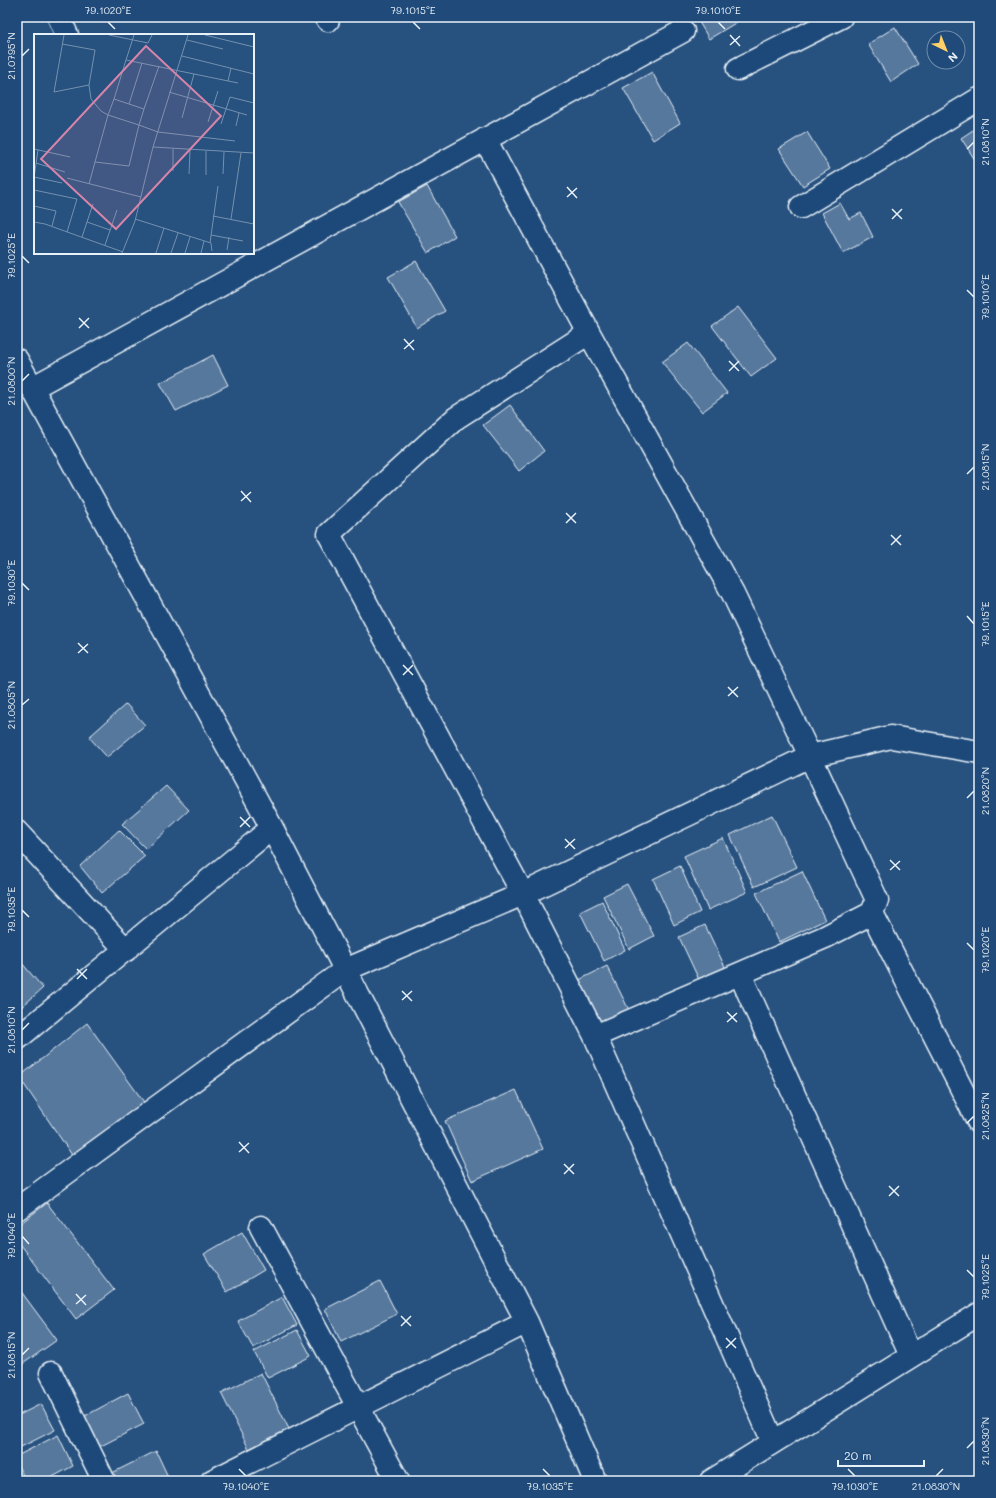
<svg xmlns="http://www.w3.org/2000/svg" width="996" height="1498" font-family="Mali,sans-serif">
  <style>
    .building { fill: #57789d; stroke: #e8f1f8 }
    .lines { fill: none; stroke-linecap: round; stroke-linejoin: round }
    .street-casing { stroke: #e8f1f8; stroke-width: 25 }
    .street { stroke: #1f4a7a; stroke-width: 22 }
    .ticks { fill: none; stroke: #e8f1f8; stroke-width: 1.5 }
    .inset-road { fill: none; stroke: #7491af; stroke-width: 1 }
    .view { fill: #d584aa; fill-opacity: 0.15; stroke: #d584aa; stroke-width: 2 }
    .inset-edge { fill: none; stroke: #e8f1f8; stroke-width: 2 }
    .neatline { fill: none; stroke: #e8f1f8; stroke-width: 1.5 }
    .ticks-label { font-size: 10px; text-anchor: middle; fill: #e8f1f8 }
  </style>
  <rect width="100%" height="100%" fill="#27517f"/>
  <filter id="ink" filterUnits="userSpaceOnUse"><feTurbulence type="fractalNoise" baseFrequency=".025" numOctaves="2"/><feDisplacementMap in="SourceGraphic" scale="8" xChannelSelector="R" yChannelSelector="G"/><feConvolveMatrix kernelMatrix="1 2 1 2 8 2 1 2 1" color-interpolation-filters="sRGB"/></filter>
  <g filter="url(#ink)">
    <path class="building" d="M696,17H734L737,22L709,39Z
      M895,27L918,64L891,82L868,44Z
      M652,72L680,123L653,140L623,88Z
      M979,126V166L961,138Z
      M807,132L830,169L803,186L779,149Z
      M427,186L455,236L428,253L398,202Z
      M840,203L849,219L861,213L873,237L843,253L822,213Z
      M416,261L445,311L417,328L388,277Z
      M738,307L777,358L751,377L712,326Z
      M688,343L727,393L702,412L662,362Z
      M213,355L228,385L176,411L160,383Z
      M510,405L544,451L519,471L483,425Z
      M126,704L145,725L107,757L89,737Z
      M166,786L189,810L146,849L122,824Z
      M772,815L797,867L754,887L730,835Z
      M119,830L145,856L102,893L80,866Z
      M723,838L747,892L708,910L684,856Z
      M680,866L700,912L674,925L653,879Z
      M802,871L825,920L779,942L756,893Z
      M627,884L654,936L629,949L603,896Z
      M602,901L625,950L604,961L580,912Z
      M705,925L726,969L700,982L679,937Z
      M21,962L43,988L17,1011V966Z
      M607,966L629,1010L601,1024L579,980Z
      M87,1023L146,1105L74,1158L19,1077Z
      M516,1090L543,1149L472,1181L445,1121Z
      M47,1203L114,1290L76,1319L17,1241V1226Z
      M242,1232L264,1270L227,1292L204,1254Z
      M380,1281L397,1314L341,1342L325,1309Z
      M17,1286L57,1340L17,1368Z
      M282,1297L297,1325L253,1348L238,1321Z
      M297,1330L311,1356L268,1378L254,1352Z
      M261,1373L289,1429L249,1449L221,1393Z
      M128,1393L144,1424L99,1447L83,1417Z
      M41,1404L55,1430L17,1449V1416Z
      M58,1435L73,1466L45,1481H26L17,1464V1456Z
      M156,1451L170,1481H116L112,1473Z"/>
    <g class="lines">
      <defs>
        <path id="street" d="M59,17L67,35
          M326,17L328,20
          M738,69L841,17
          M485,139L589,333
          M801,207L979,99
          M17,360L272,828
          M32,388L683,31
          M17,832L126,950
          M872,913L979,1123
          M740,974L911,1356
          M17,1039L272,828L527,1322L595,1481
          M17,1209L345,970L523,894L810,756L733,594L589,333L456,418L329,534L523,894L595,1036
          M261,1227L398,1481
          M51,1373L104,1481
          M773,1442L595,1036L825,937L872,913L877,900L810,756L891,737L979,752
          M212,1481L527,1322
          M711,1481L979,1314"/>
      </defs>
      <use href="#street" class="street-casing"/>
      <use href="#street" class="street"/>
    </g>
  </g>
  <path class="ticks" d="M108,22L115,29M413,22L420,29M718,22L725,29M730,35L740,46M730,45L740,36M22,56L29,49M967,149L974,142M567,187L577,198M567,197L577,188M892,209L902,219M892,219L902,209M22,256L29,263M967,290L974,297M79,318L89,328M79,328L89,318M404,339L414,350M404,349L414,340M729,361L739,371M729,371L739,361M22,381L29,374M967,474L974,467M241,491L251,502M241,501L251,492M566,513L576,523M566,523L576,513M891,535L901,545M891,545L901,535M22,583L29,590M967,616L974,624M78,643L88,653M78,653L88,644M403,665L413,675M403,675L413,665M728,687L738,697M728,696L738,687M22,705L29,699M967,798L974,791M240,817L250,827M240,827L250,817M565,839L575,849M565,848L575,839M890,860L900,870M890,870L900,861M22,910L29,917M967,943L974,950M77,969L87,979M77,979L87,969M402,991L412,1001M402,1000L412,991M727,1012L737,1022M727,1022L737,1013M22,1030L29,1023M967,1123L974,1116M239,1142L249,1153M239,1152L249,1143M564,1164L574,1174M564,1174L574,1164M889,1186L899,1196M889,1196L899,1186M22,1236L29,1244M967,1270L974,1277M76,1294L86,1305M76,1304L86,1295M401,1316L411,1326M401,1326L411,1316M726,1338L736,1348M726,1348L736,1338M22,1355L29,1348M967,1448L974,1441M239,1469L246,1476M543,1469L550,1476M848,1469L855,1476M936,1476L943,1469"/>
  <g transform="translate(34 34)">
    <rect width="220" height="220" fill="#27517f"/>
    <path class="inset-road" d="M30,1L20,58L55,51M75,1L114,9L118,1M100,1L92,26L204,49M154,1L119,113L220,119M171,1L220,13M153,6L189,15M28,10L61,16L55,51L57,65L67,77L74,81L80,65L110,75L125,32M148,22L220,40M194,47L197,34M135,58L213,81M80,65L92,26M95,70L108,29M110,75L105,91L95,132L61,128L74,81L105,91L124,98L201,107M148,84L160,40M174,88L184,57M187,90L196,63L220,69M202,92L205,79M0,115L36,123M2,129L31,138M139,137V115M155,140L156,116M189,140L190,118M172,141V117M0,143L28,149M0,144L4,116M33,144L107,163M55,150L61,128M0,156L43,165L33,198M0,172L22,177L18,192M179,182L220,190M101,185L177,209L178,217M197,185L207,119M0,188L11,190L89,218M53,188L76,196M177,201L209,207M48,203L59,170M176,209L184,152M71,211L83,176M193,216L195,203M88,219L101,187L119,113M122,219L130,194M137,219L144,199M151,219L156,203M167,219L170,207"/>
    <path class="view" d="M112,12L187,82L82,195L7,125Z"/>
    <rect width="220" height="220" class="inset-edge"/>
  </g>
  <rect width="996" height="1498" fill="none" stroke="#1f4a7a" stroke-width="44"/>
  <g transform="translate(946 50) rotate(137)"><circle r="19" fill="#1f4a7a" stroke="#6f8dac"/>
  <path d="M0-3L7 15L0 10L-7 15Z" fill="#ffd166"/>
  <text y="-6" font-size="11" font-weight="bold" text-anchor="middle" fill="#e8f1f8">N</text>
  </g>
  <path d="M838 1460v6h86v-6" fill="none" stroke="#e8f1f8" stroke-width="2"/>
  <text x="844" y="1460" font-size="12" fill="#e8f1f8" stroke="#1f4a7a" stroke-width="3" paint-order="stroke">20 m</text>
  <rect x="22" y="22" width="952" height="1454" class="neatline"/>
  <g class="ticks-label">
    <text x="108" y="14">79.1020°E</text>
    <text x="413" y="14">79.1015°E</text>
    <text x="718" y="14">79.1010°E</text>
    <text transform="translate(11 56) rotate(-90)" y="4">21.0795°N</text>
    <text transform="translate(985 142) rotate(-90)" y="4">21.0810°N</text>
    <text transform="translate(11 256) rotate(-90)" y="4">79.1025°E</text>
    <text transform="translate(985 297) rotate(-90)" y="4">79.1010°E</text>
    <text transform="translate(11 381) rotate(-90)" y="4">21.0800°N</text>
    <text transform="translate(985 467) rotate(-90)" y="4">21.0815°N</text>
    <text transform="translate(11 583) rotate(-90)" y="4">79.1030°E</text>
    <text transform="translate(985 624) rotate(-90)" y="4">79.1015°E</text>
    <text transform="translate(11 705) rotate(-90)" y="4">21.0805°N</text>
    <text transform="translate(985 791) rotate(-90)" y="4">21.0820°N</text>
    <text transform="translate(11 910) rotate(-90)" y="4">79.1035°E</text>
    <text transform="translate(985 950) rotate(-90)" y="4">79.1020°E</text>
    <text transform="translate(11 1030) rotate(-90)" y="4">21.0810°N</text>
    <text transform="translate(985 1116) rotate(-90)" y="4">21.0825°N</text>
    <text transform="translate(11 1236) rotate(-90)" y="4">79.1040°E</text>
    <text transform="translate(985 1277) rotate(-90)" y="4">79.1025°E</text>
    <text transform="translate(11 1355) rotate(-90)" y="4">21.0815°N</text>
    <text transform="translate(985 1441) rotate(-90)" y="4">21.0830°N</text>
    <text x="246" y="1490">79.1040°E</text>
    <text x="550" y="1490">79.1035°E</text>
    <text x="855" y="1490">79.1030°E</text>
    <text x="936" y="1490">21.0830°N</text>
  </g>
</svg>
